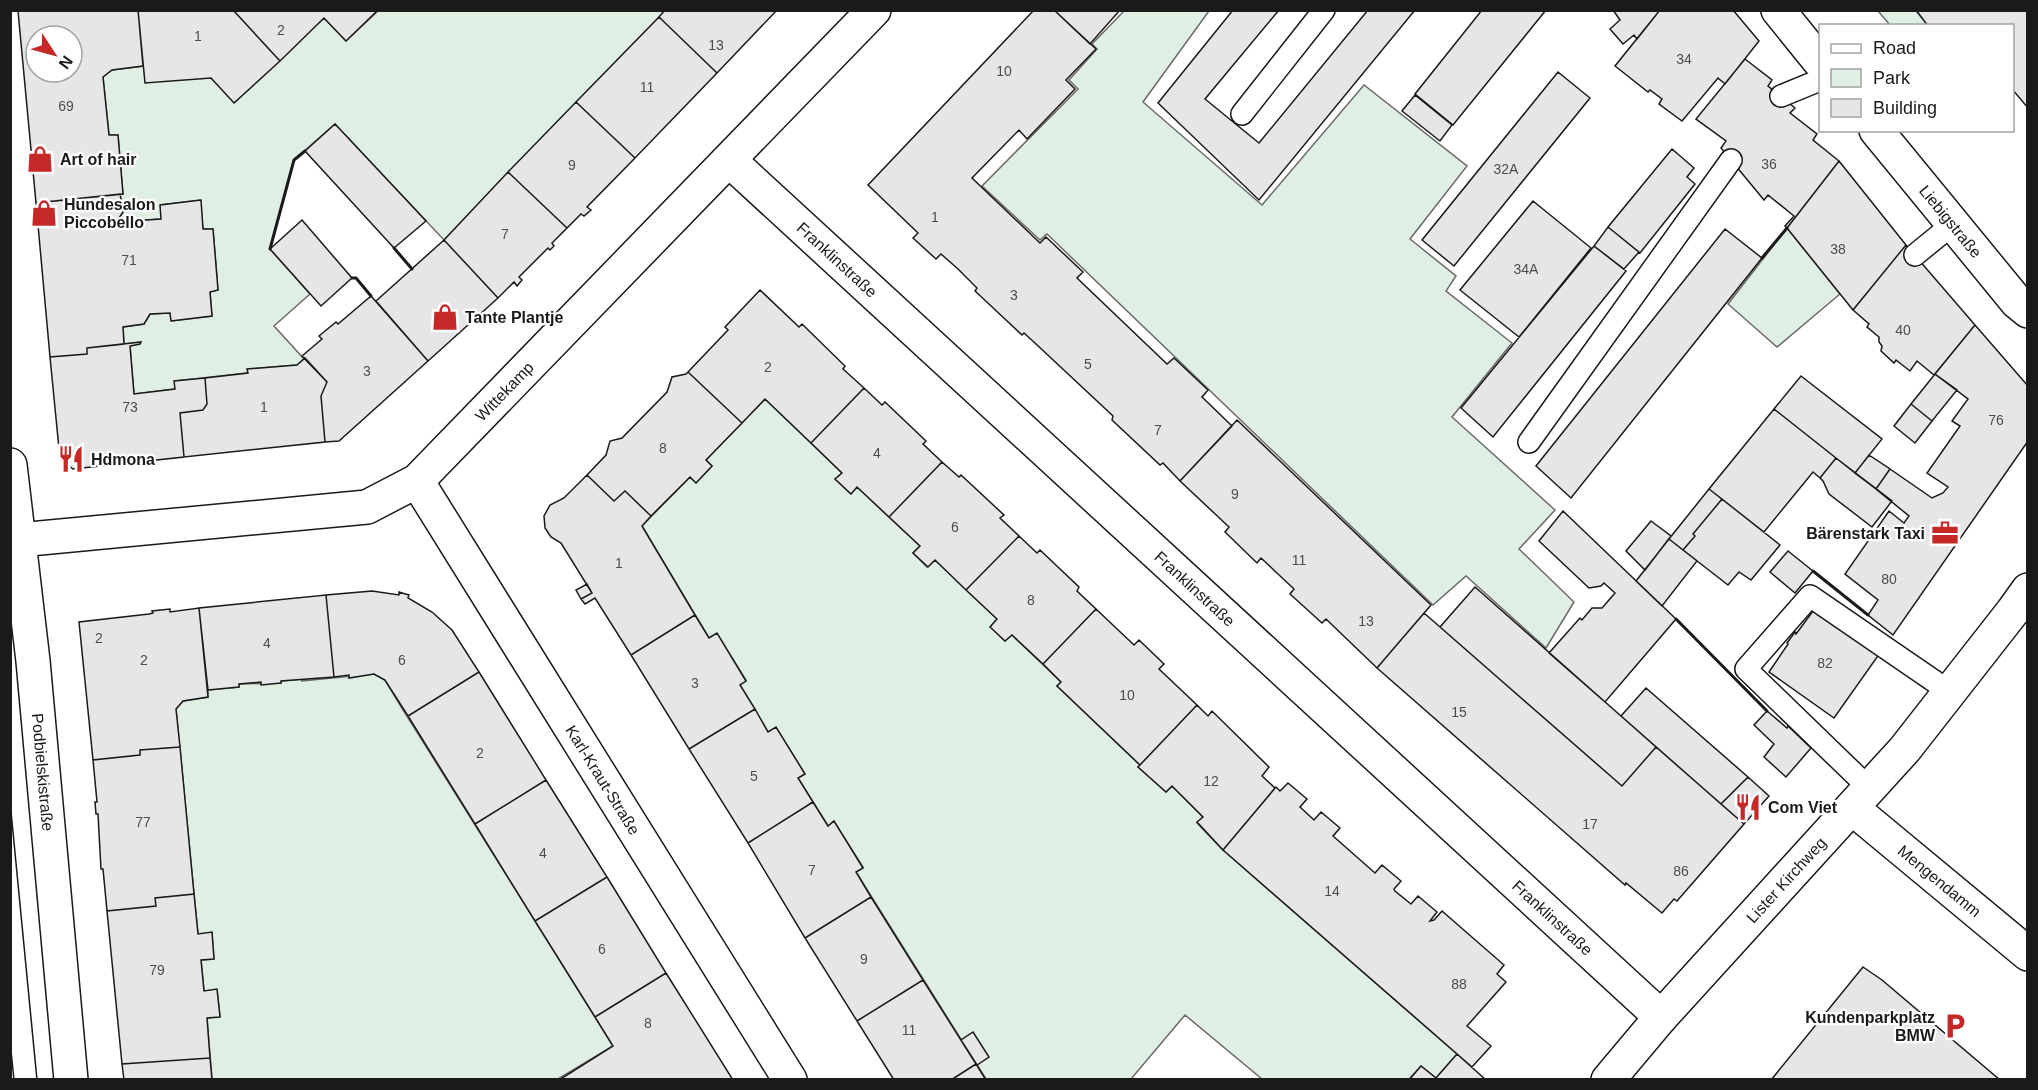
<svg xmlns="http://www.w3.org/2000/svg" width="2038" height="1090" font-family="Helvetica,sans-serif">
  <style>
    .green { fill: #e0efe3; stroke: #6a6a6a; stroke-width: 1.5 }
    .building { fill: #e6e6e6; stroke: #1a1a1a; stroke-width: 1.5; fill-rule: evenodd }
    .lines { fill: none; stroke-linecap: round; stroke-linejoin: round }
    .service-casing { stroke: #1a1a1a; stroke-width: 24 }
    .minor-casing { stroke: #1a1a1a; stroke-width: 36 }
    .tertiary-casing { stroke: #1a1a1a; stroke-width: 36 }
    .secondary-casing { stroke: #1a1a1a; stroke-width: 36 }
    .service { stroke: #fff; stroke-width: 21 }
    .minor { stroke: #fff; stroke-width: 33 }
    .tertiary { stroke: #fff; stroke-width: 33 }
    .secondary { stroke: #fff; stroke-width: 33 }
    .tram { stroke: #1a1a1a; stroke-width: 1.5 }
    .wall { stroke: #1a1a1a; stroke-width: 3 }
    .labels { text-anchor: middle; stroke-width: 4.5; stroke-linejoin: round; paint-order: stroke }
    .number-label { font-size: 14px; fill: #4d4d4d }
    .poi-label { font-size: 16px; font-weight: bold; fill: #1a1a1a; stroke: #fff; text-anchor: start }
    .street-label { font-size: 16px; fill: #1a1a1a; stroke: #fff }
  </style>
  <rect width="100%" height="100%" fill="#fff"/>
  <path class="green" d="M1125,10L1209,11L1143,102L1262,205L1364,85L1467,166L1410,239L1456,276L1446,291L1512,343L1452,417L1555,510L1519,549L1574,602L1546,648L1466,576L1433,605L1047,234L1040,240L982,186L1078,89L1069,80L1097,49L1092,44Z
    M378,11H665L444,240L335,124L294,160L270,249L310,294L274,326L304,359L297,365L248,369V373L175,381V389L134,394L130,346L141,343L124,344L123,327L144,324L150,314L170,313L172,321L212,316L210,292L218,290L213,229H203L200,200L161,205V219L132,221L127,229L117,221L123,212L120,194H123L118,135H109L103,77L112,70L143,66L211,78L235,102L324,18L346,41Z
    M1878,11H1916L1928,25H1890Z
    M1787,228L1840,294L1777,347L1728,304Z
    M765,399L842,473L835,479L851,494L857,487L920,546L913,553L927,567L935,560L997,619L991,627L1005,641L1012,635L1061,682L1057,686L1140,765L1138,767L1166,792L1172,786L1203,817L1197,823L1223,850L1457,1054L1436,1078L1421,1066L1409,1079H1262L1185,1015L1131,1079H986L856,872L863,867L834,822L828,826L798,778L805,774L776,728L768,732L740,685L746,680L717,634L709,638L642,526L690,477L696,483L712,466L706,460Z
    M374,674L385,680L400,705L613,1046L558,1079H212L207,1018L220,1016L217,990L204,991L201,960L214,959L212,933L198,934L176,709L183,701L208,697V690L239,687V684L281,683V681L301,679L302,681Z"/>
  <path class="building" d="M27,10H138L143,66L112,70L103,77L109,135H118L123,194L36,203L18,11ZM36,36H72V72H36Z
    M138,10H233L280,61L234,103L211,78L145,83Z
    M233,10H378L346,41L324,18L280,61Z
    M665,10H777L717,73L659,17Z
    M1034,10H1054L1096,49L1066,80L1075,89L1027,139L1019,130L972,178L1040,243L1046,237L1083,272L1077,278L1167,364L1174,358L1208,390L1202,397L1232,426L1180,481L1163,463L1160,465L1112,420L1113,416L1036,344L1024,333L1022,335L975,291L977,288L958,269L941,254L936,259L913,238L918,233L868,185Z
    M1054,10H1120L1090,44Z
    M1233,10H1279L1205,99L1259,143L1368,10H1415L1259,200L1158,103Z
    M1482,10H1546L1453,125L1415,94Z
    M1613,10H1660L1637,39L1634,35L1623,44L1610,29L1620,20Z
    M1660,10H1733L1759,41L1725,84L1718,78L1682,121L1659,104L1662,99L1650,90L1648,92L1615,66Z
    M1916,10H2028V108L2012,89V26H1928Z
    M659,17L717,73L635,158L576,102Z
    M1745,59L1772,80L1768,86L1795,108L1790,113L1817,134L1813,140L1839,161L1787,228L1785,226L1794,216L1768,195L1764,200L1721,148L1726,141L1696,119Z
    M1558,72L1590,98L1454,266L1422,240Z
    M1415,95L1452,125L1440,141L1402,111Z
    M576,102L635,158L587,207L591,210L584,216L581,214L567,228L508,172Z
    M335,124L426,221L394,248L305,151Z
    M1672,149L1694,168L1687,177L1695,184L1640,253L1608,227Z
    M1839,161L1906,245L1853,310L1787,228Z
    M508,172L567,228L552,243L554,246L550,250L548,248L519,277L522,280L517,286L514,282L498,298L444,240Z
    M120,194L123,212L117,221L127,229L132,221L161,219L160,205L201,200L203,229H213L218,290L210,292L212,316L171,321L170,313L150,314L144,324L123,327L124,344L87,348V354L50,357L36,203Z
    M1533,201L1591,248L1519,337L1460,290Z
    M302,220L352,278L321,306L270,249Z
    M1608,227L1639,252L1624,269L1594,246Z
    M1725,229L1762,258L1571,498L1536,466Z
    M444,240L498,298L428,361L376,301Z
    M1906,245L1975,325L1934,375L1917,361L1910,371L1896,360L1894,363L1881,351L1882,346L1879,342V337L1867,327L1869,324L1853,310Z
    M1594,246L1626,271L1493,437L1461,408Z
    M760,290L799,327L802,324L845,366L843,369L864,388L811,443L765,399L742,423L688,372L728,330L725,327Z
    M371,296L428,361L339,441L325,442L321,396L327,382L302,356L322,339L319,336L336,322L338,324Z
    M1975,325L2028,386V441L1893,635L1868,615L1878,600L1845,574L1889,511L1904,523L1909,516L1876,489L1890,469L1932,498L1943,493L1948,487L1927,473L1960,426L1952,421L1968,399L1935,374Z
    M141,342L140,344L130,346L134,394L175,389L174,381L205,378L207,404L203,410L180,413L184,457L73,469L60,459L50,357L87,354V348Z
    M305,358L327,382L321,396L325,442L184,457L180,413L203,410L207,404L205,378L248,373L247,369L297,365Z
    M688,372L742,423L706,460L712,466L696,483L690,477L651,516L625,491L614,501L587,475L606,455L610,441L622,438L667,392L672,377L686,374Z
    M1935,374L1957,390L1932,421L1911,404Z
    M1801,376L1882,439L1855,473L1774,409Z
    M864,388L882,405L885,402L926,441L923,444L942,462L889,517L857,487L851,494L835,479L842,473L811,443Z
    M1911,404L1932,421L1915,443L1894,426Z
    M1774,409L1836,458L1820,478L1813,472L1764,532L1709,489Z
    M1237,420L1431,605L1377,668L1326,619L1322,623L1290,594L1294,589L1261,558L1257,563L1225,532L1229,527L1180,481Z
    M1869,455L1890,469L1876,489L1855,473Z
    M1836,458L1892,501L1872,527L1829,494L1823,481L1820,478Z
    M942,462L959,477L961,475L1004,515L1000,518L1019,536L966,590L935,560L928,567L913,553L920,546L889,517Z
    M587,475L614,501L625,491L651,516L642,526L695,615L631,655L595,598L585,604L581,599L592,593L561,543L551,537L545,528L544,516L550,505L564,498Z
    M1709,489L1722,499L1693,534L1695,536L1683,550L1669,539Z
    M1722,499L1780,545L1751,580L1739,572L1728,585L1683,550L1695,536L1693,534Z
    M1563,511L1676,619L1605,702L1549,653L1580,618L1582,620L1592,608H1602L1615,593L1604,583L1601,586L1589,588L1539,541Z
    M1651,521L1671,536L1645,570L1626,551Z
    M1019,536L1037,553L1040,550L1079,587L1077,591L1096,609L1043,664L1012,635L1005,641L990,627L997,619L966,590Z
    M1669,539L1697,561L1662,606L1636,581Z
    M1788,551L1813,571L1795,593L1770,572Z
    M587,584L592,593L581,599L576,590Z
    M1475,587L1656,747L1622,786L1440,627Z
    M372,591L399,595V592L409,595L408,598L432,612L452,630L479,672L408,716L385,680L374,674L349,678V675L334,677L326,595Z
    M326,595L334,677L281,681V683L261,685V682L239,684V687L208,690L199,608Z
    M1816,607L1880,653L1834,718L1769,672L1788,644L1787,643L1795,632L1796,634Z
    M199,608L208,697L183,701L176,709L180,747L140,750V755L93,760L79,622L149,614L153,613L152,611L170,609V612Z
    M1096,609L1134,645L1139,640L1164,664L1159,669L1197,705L1140,765L1057,686L1061,682L1043,664Z
    M1424,613L1622,786L1656,747L1744,824L1677,901L1674,899L1662,913L1626,883L1625,885L1377,668Z
    M695,615L709,638L717,633L746,681L740,685L755,709L689,749L631,655Z
    M479,672L546,780L475,824L408,716Z
    M1646,688L1748,777L1721,804L1621,716Z
    M1197,705L1208,716L1212,711L1269,767L1262,776L1275,788L1223,850L1197,822L1203,817L1172,786L1166,792L1138,767Z
    M755,709L768,732L776,727L805,774L798,778L813,802L748,843L689,749Z
    M1767,711L1787,728L1788,726L1811,748L1786,777L1764,757L1774,744L1754,725Z
    M180,747L194,894L155,898L156,906L107,911L103,869H101L98,814H96L95,802H97L93,760L140,755V750Z
    M1748,777L1769,796L1744,824L1721,804Z
    M546,780L607,877L535,921L475,824Z
    M1288,783L1307,799L1300,807L1314,820L1321,812L1340,828L1333,836L1375,873L1382,865L1401,881L1394,889L1395,891L1411,904L1418,896L1437,912L1430,921L1434,920L1442,911L1504,965L1497,974L1506,982L1467,1026L1491,1046L1472,1067L1223,850L1276,787L1280,791Z
    M813,802L828,826L834,821L863,868L856,872L871,897L805,938L748,843Z
    M607,877L666,973L595,1017L535,921Z
    M194,894L198,934L212,932L214,959L201,960L204,991L217,989L220,1017L207,1018L210,1058L122,1064L107,911L156,906L155,898Z
    M871,897L923,980L857,1021L805,938Z
    M1863,967L1882,980L2000,1080H1771Z
    M666,973L733,1080H559L613,1046L595,1017Z
    M923,980L976,1064L951,1080H894L857,1021Z
    M973,1032L989,1057L977,1065L961,1040Z
    M1457,1054L1486,1080H1409L1421,1066L1436,1078Z
    M210,1058L212,1080H124L122,1064Z
    M976,1064L986,1080H951Z"/>
  <g class="lines">
    <defs>
      <path id="service" d="M1781,96L1820,80
        M1242,114L1324,10
        M1915,255L1953,224
        M1529,442L1731,160
        M1869,788L1746,669L1810,596L1950,692"/>
      <g id="minor">
        <path d="M1778,10L1820,62"/>
        <path id="s1" d="M1876,130L2017,302L2028,311"/>
        <path id="s2" d="M729,160L1661,1017"/>
        <path id="s3" d="M417,481L790,1080"/>
        <path id="s4" d="M19,540L367,507L417,481L874,10"/>
        <path id="s5" d="M1852,808L2028,954"/>
      </g>
      <g id="tertiary">
        <path id="s6" d="M1608,1080L1661,1017L1905,749L2013,611L2028,590"/>
      </g>
      <g id="secondary">
        <path id="s7" d="M10,465L33,661L71,1080"/>
      </g>
    </defs>
    <use href="#service" class="service-casing"/>
    <use href="#minor" class="minor-casing"/>
    <use href="#tertiary" class="tertiary-casing"/>
    <use href="#secondary" class="secondary-casing"/>
    <use href="#service" class="service"/>
    <use href="#minor" class="minor"/>
    <use href="#tertiary" class="tertiary"/>
    <use href="#secondary" class="secondary"/>
    <path class="tram" d="M10,801L37,1080
      M10,1041L14,1080"/>
    <path class="wall" d="M394,248L412,269
      M270,249L294,160L305,151
      M1762,258L1787,228
      M352,278H356L371,296
      M1813,571L1868,615
      M1676,619L1767,711"/>
  </g>
  <defs>
    <symbol id="shop-bare" viewBox="-9 -9 18 18"><path d="M-5-2.5h2.3a2.7 3.5 0 0 1 5.4 0H5L5.5 6h-11ZM-1.5-2.5h3a1.5 2.3 0 0 0-3 0Z" fill="#c62828" stroke="#fff" stroke-width="2.5" paint-order="stroke"/></symbol>
    <symbol id="restaurant-bare" viewBox="-9 -9 18 18"><path d="M-5-6h1v4h1v-4h1v4h1v-4h1v5L-1.5 .5V6h-2V.5L-5-1ZM5-6V6H3V1.5H1.5Q1.5-4 5-6Z" fill="#c62828" stroke="#fff" stroke-width="2.5" paint-order="stroke"/></symbol>
    <symbol id="office-bare" viewBox="-9 -9 18 18"><path d="M-6-3h4V-5.5h4V-3h4V5H-6ZM-1-4.5V-3h2v-1.5ZM-6 0V1H6V0Z" fill="#c62828" stroke="#fff" stroke-width="2.5" paint-order="stroke"/></symbol>
    <symbol id="parking-bare" viewBox="-9 -9 18 18"><path d="M-3.5-5.5H1a3.5 3.5 0 0 1 0 7H-1V5.5H-3.5ZM-1-3.4V-.6H.8a1.4 1.4 0 0 0 0-2.8Z" fill="#c62828" stroke="#fff" stroke-width="2.5" paint-order="stroke"/></symbol>
  </defs>
  <g fill-rule="evenodd">
    <use href="#shop-bare" x="21" y="140" width="38" height="38"/>
    <use href="#shop-bare" x="25" y="194" width="38" height="38"/>
    <use href="#shop-bare" x="426" y="298" width="38" height="38"/>
    <use href="#restaurant-bare" x="52" y="440" width="38" height="38"/>
    <use href="#office-bare" x="1926" y="514" width="38" height="38"/>
    <use href="#restaurant-bare" x="1729" y="788" width="38" height="38"/>
    <use href="#parking-bare" x="1936" y="1007" width="38" height="38"/>
  </g>
  <g class="labels">
    <g class="number-label">
      <text x="281" y="35">2</text>
      <text x="198" y="41">1</text>
      <text x="716" y="50">13</text>
      <text x="1684" y="64">34</text>
      <text x="1004" y="76">10</text>
      <text x="647" y="92">11</text>
      <text x="66" y="111">69</text>
      <text x="1769" y="169">36</text>
      <text x="572" y="170">9</text>
      <text x="1506" y="174">32A</text>
      <text x="935" y="222">1</text>
      <text x="505" y="239">7</text>
      <text x="1838" y="254">38</text>
      <text x="129" y="265">71</text>
      <text x="1526" y="274">34A</text>
      <text x="1014" y="300">3</text>
      <text x="1903" y="335">40</text>
      <text x="1088" y="369">5</text>
      <text x="768" y="372">2</text>
      <text x="367" y="376">3</text>
      <text x="130" y="412">73</text>
      <text x="264" y="412">1</text>
      <text x="1996" y="425">76</text>
      <text x="1158" y="435">7</text>
      <text x="663" y="453">8</text>
      <text x="877" y="458">4</text>
      <text x="1235" y="499">9</text>
      <text x="955" y="532">6</text>
      <text x="1299" y="565">11</text>
      <text x="619" y="568">1</text>
      <text x="1889" y="584">80</text>
      <text x="1031" y="605">8</text>
      <text x="1366" y="626">13</text>
      <text x="99" y="643">2</text>
      <text x="267" y="648">4</text>
      <text x="144" y="665">2</text>
      <text x="402" y="665">6</text>
      <text x="1825" y="668">82</text>
      <text x="695" y="688">3</text>
      <text x="1127" y="700">10</text>
      <text x="1459" y="717">15</text>
      <text x="480" y="758">2</text>
      <text x="754" y="781">5</text>
      <text x="1211" y="786">12</text>
      <text x="143" y="827">77</text>
      <text x="1590" y="829">17</text>
      <text x="543" y="858">4</text>
      <text x="812" y="875">7</text>
      <text x="1681" y="876">86</text>
      <text x="1332" y="896">14</text>
      <text x="602" y="954">6</text>
      <text x="864" y="964">9</text>
      <text x="157" y="975">79</text>
      <text x="1459" y="989">88</text>
      <text x="648" y="1028">8</text>
      <text x="909" y="1035">11</text>
    </g>
    <g class="poi-label">
      <text x="60" y="165">Art of hair</text>
      <text x="64" y="210">Hundesalon<tspan x="64" dy="18">Piccobello</tspan></text>
      <text x="465" y="323">Tante Plantje</text>
      <text x="91" y="465">Hdmona</text>
      <text x="1925" y="539" text-anchor="end">Bärenstark Taxi</text>
      <text x="1768" y="813">Com Viet</text>
      <text x="1935" y="1023" text-anchor="end">Kundenparkplatz<tspan x="1935" dy="18">BMW</tspan></text>
    </g>
    <g class="street-label">
      <text dy="6" stroke="none"><textPath href="#s1" startOffset="118">Liebigstraße</textPath></text>
      <text dy="6" stroke="none"><textPath href="#s2" startOffset="147">Franklinstraße</textPath></text>
      <text dy="6" stroke="none"><textPath href="#s4" startOffset="531">Wittekamp</textPath></text>
      <text dy="6" stroke="none"><textPath href="#s2" startOffset="633">Franklinstraße</textPath></text>
      <text dy="6" stroke="none"><textPath href="#s7" startOffset="309">Podbielskistraße</textPath></text>
      <text dy="6" stroke="none"><textPath href="#s3" startOffset="352">Karl-Kraut-Straße</textPath></text>
      <text dy="6" stroke="none"><textPath href="#s6" startOffset="268">Lister Kirchweg</textPath></text>
      <text dy="6" stroke="none"><textPath href="#s5" startOffset="114">Mengendamm</textPath></text>
      <text dy="6" stroke="none"><textPath href="#s2" startOffset="1119">Franklinstraße</textPath></text>
    </g>
  </g>
  <rect width="2038" height="1090" fill="none" stroke="#1a1a1a" stroke-width="24"/>
  <rect x="1819" y="24" width="195" height="108" fill="#ffffff" stroke="#a3a3a3" stroke-width="1.5"/>
  <rect x="1831" y="44" width="30" height="9" fill="#ffffff" stroke="#a3a3a3" stroke-width="1.5"/>
  <text x="1873" y="54" font-size="18" fill="#1a1a1a">Road</text>
  <rect x="1831" y="69" width="30" height="18" fill="#e0efe3" stroke="#a3a3a3" stroke-width="1.5"/>
  <text x="1873" y="84" font-size="18" fill="#1a1a1a">Park</text>
  <rect x="1831" y="99" width="30" height="18" fill="#e6e6e6" stroke="#a3a3a3" stroke-width="1.5"/>
  <text x="1873" y="114" font-size="18" fill="#1a1a1a">Building</text>
  <g transform="translate(54 54) rotate(126)"><circle r="28" fill="#ffffff" stroke="#a3a3a3" stroke-width="1.5"/>
  <path d="M0-4.5L10 22L0 15L-10 22Z" fill="#c62828"/>
  <text y="-9" font-size="16" font-weight="bold" text-anchor="middle" fill="#1a1a1a">N</text>
  </g>
</svg>
